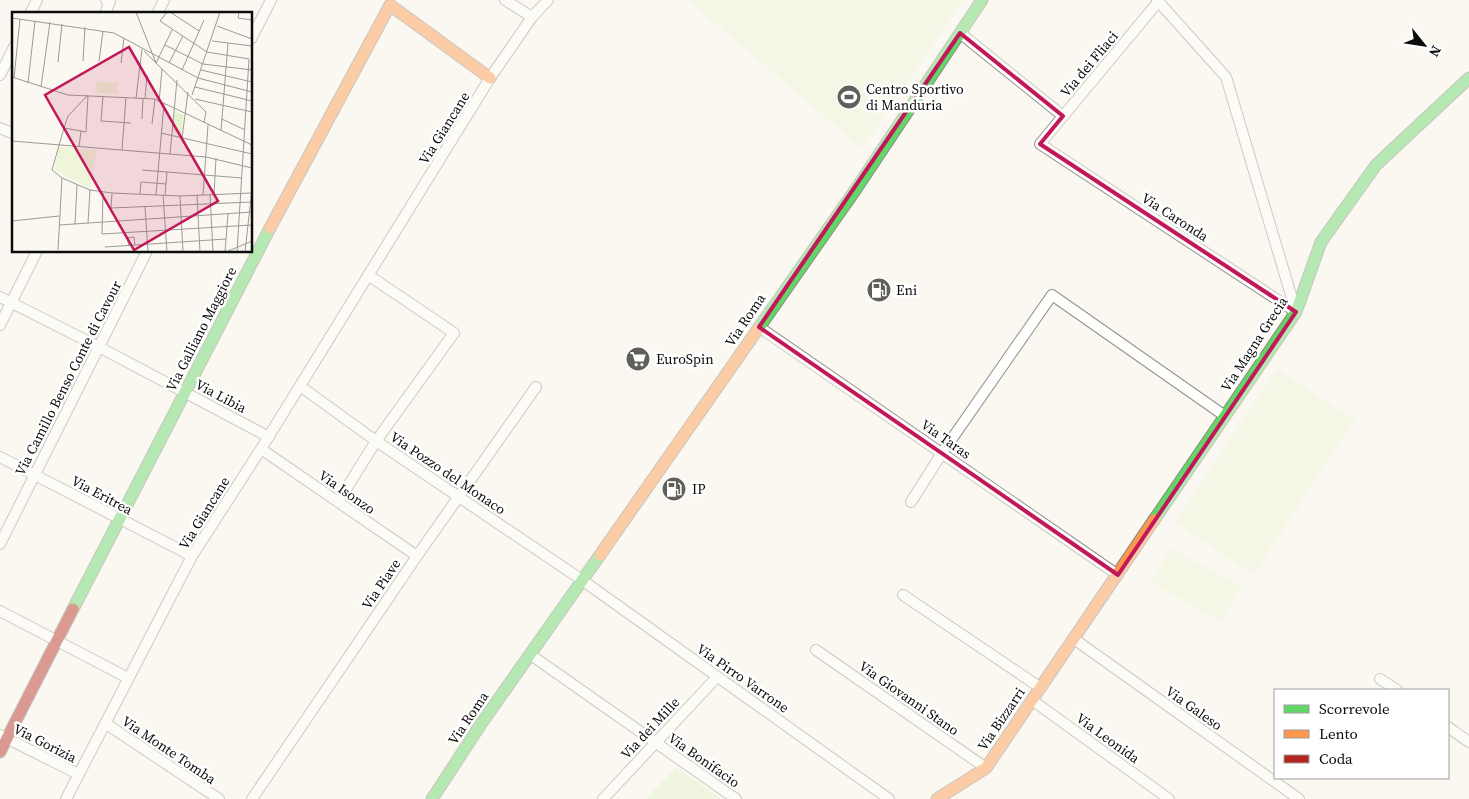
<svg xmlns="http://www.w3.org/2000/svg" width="1469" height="799" font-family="'Source Serif 4',serif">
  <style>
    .green { fill: #e4f2ce }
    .pitch { fill: #eef5d8 }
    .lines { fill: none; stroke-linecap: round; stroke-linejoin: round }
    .street-casing { stroke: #93928f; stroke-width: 12 }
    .fast-casing { stroke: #8a8985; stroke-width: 13 }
    .slow-casing { stroke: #8a8985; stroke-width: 13 }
    .jam-casing { stroke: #8a8985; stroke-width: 13 }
    .street { stroke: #fefefd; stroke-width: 10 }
    .fast { stroke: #63d668; stroke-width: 11 }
    .slow { stroke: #ff974d; stroke-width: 11 }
    .jam { stroke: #b3261e; stroke-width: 11 }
    .marked { fill: none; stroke: #c2185b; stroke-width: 4; stroke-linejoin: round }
    .labels { text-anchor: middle; stroke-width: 5; stroke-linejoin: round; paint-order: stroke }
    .street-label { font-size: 14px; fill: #0c0c0c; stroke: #fff }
    .poi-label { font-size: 14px; fill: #0c0c0c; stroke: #fff; text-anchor: start }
    .inset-road { fill: none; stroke: #9b9a95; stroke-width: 1 }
    .view { fill: #c2185b; fill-opacity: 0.15; stroke: #c2185b; stroke-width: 2.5 }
    .inset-edge { fill: none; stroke: #0c0c0c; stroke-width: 2.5 }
  </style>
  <rect width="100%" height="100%" fill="#faf8f0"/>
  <path class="green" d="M676,767L721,799H646Z"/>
  <path class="pitch" d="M688,0H963L862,149Z
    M1277,369L1355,420L1253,575L1175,523Z
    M1171,548L1241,587L1221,622L1151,582Z"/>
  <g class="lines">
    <defs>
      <path id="street" d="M505,0L532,17
        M1157,0L1226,77L1296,312
        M1158,2L1040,144L1296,312
        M30,14L37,0
        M105,14L110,1L106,0
        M157,14L164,0
        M960,33L1063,116
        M251,39L271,0
        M0,75L14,47
        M0,128L14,134
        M0,297L99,347L269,437
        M0,325L37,251
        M759,327L1118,575
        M300,386L376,441L582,580L889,799
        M261,449L417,556
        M0,457L192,556
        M338,502L376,441L454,333L368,275
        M911,502L942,453L1052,295L1225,416
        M0,544L147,251
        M903,595L1041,688
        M0,611L128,678
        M1074,639L1299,799
        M816,650L986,768
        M531,655L736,799
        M1380,679L1397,690
        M1032,700L1169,799
        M105,723L219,799
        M1448,727L1469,742
        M0,735L78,774
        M66,799L192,556L261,449L490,78L532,17L548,0
        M252,799L417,556L536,387
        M603,799L717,677"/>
      <path id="fast" d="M758,329L856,189L982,0
        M1154,520L1296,312L1321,242L1376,165L1469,78
        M73,609L270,228
        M432,799L481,724L600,555"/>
      <path id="slow" d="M270,228L390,5L490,78
        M600,555L758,329
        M937,799L986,768L1154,520"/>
      <path id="jam" d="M0,752L73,609"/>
    </defs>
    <use href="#street" class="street-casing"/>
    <use href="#fast" class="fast-casing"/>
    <use href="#slow" class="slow-casing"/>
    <use href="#jam" class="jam-casing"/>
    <use href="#street" class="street"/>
    <use href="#fast" class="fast"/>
    <use href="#slow" class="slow"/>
    <use href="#jam" class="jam"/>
  </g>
  <path d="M0 0H1469V799H0ZM960,33L1063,116L1040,144L1296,312L1118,575L759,327Z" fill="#faf8f0" fill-opacity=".55" fill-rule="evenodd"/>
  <path class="marked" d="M960,33L1063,116L1040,144L1296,312L1118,575L759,327Z"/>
  <defs>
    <symbol id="stadium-disc" viewBox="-11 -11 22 22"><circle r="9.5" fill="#5f5f5c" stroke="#fff"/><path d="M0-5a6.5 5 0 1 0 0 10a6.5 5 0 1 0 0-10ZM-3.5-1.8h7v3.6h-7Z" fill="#fff"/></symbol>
    <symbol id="fuel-disc" viewBox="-11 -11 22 22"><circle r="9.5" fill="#5f5f5c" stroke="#fff"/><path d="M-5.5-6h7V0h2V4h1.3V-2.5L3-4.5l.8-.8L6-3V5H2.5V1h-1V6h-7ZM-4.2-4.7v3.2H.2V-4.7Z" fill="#fff"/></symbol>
    <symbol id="supermarket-disc" viewBox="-11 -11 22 22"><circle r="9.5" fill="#5f5f5c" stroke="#fff"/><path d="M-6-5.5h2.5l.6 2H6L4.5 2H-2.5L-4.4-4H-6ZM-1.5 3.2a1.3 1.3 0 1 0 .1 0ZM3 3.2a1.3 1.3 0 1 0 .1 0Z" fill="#fff"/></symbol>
  </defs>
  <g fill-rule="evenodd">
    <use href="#stadium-disc" x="835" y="83" width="28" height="28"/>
    <use href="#fuel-disc" x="865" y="276" width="28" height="28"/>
    <use href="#supermarket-disc" x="624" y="345" width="28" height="28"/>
    <use href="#fuel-disc" x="660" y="475" width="28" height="28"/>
  </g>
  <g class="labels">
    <g class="street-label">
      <text transform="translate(1089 64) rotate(-50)" y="5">Via dei Fliaci</text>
      <text transform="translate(444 128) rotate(-58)" y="5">Via Giancane</text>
      <text transform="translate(1175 217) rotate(33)" y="5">Via Caronda</text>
      <text transform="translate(745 320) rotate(-56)" y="5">Via Roma</text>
      <text transform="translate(201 329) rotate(-63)" y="5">Via Galliano Maggiore</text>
      <text transform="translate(1254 344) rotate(-57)" y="5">Via Magna Grecia</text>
      <text transform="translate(68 378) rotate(-63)" y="5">Via Camillo Benso Conte di Cavour</text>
      <text transform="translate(221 396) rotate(28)" y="5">Via Libia</text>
      <text transform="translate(946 439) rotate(35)" y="5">Via Taras</text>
      <text transform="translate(448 473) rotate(34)" y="5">Via Pozzo del Monaco</text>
      <text transform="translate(347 492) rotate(35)" y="5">Via Isonzo</text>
      <text transform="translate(102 495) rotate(28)" y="5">Via Eritrea</text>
      <text transform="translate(204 513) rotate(-58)" y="5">Via Giancane</text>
      <text transform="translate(381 584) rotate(-56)" y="5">Via Piave</text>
      <text transform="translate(743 678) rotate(35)" y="5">Via Pirro Varrone</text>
      <text transform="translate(909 698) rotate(35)" y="5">Via Giovanni Stano</text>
      <text transform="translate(1194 708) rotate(35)" y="5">Via Galeso</text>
      <text transform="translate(468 718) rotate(-56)" y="5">Via Roma</text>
      <text transform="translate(1001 719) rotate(-56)" y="5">Via Bizzarri</text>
      <text transform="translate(650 728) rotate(-47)" y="5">Via dei Mille</text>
      <text transform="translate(1108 738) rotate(36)" y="5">Via Leonida</text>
      <text transform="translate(45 743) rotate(27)" y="5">Via Gorizia</text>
      <text transform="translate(169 750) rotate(34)" y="5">Via Monte Tomba</text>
      <text transform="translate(704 760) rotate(35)" y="5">Via Bonifacio</text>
    </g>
    <g class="poi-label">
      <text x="866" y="94">Centro Sportivo<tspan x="866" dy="16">di Manduria</tspan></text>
      <text x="896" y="295">Eni</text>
      <text x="656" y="364">EuroSpin</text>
      <text x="692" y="494">IP</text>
    </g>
  </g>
  <g transform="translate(12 12)">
    <rect width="240" height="240" fill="#faf8f0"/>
    <path d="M163,100L172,103L169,122L161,120Z" fill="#e4f2ce"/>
    <path d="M84,70L106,71L105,82L83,81ZM47,135L85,138L78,176L42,158Z" fill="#eef5d8"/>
    <path class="inset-road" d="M124,0L144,51L194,100L192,110M155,0L148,9L195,40L237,47L225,240M158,0L187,19M227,0L226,6L240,8M0,6L102,21L186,66L240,80M205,14L240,27M200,29L240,34M153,33L191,52L240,58M132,39L144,51L160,18M71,49L73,15M87,49L91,19M46,50L50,12M109,51L112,26M157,51L171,24M170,58L192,8M189,58L240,70M0,65L56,83L143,87L240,133M2,66L8,7M16,71L23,9M29,75L38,10M183,75L240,89M76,83L56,104L52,116L40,158L50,166L78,178L100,181L168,184L240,181M180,83L208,0M91,84L89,109L119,111M124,86L130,37M133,87L135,63M183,87L240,100M147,90L150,57M130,107L131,87M210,107L233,118M140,112L143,87M52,116L74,120L76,84M209,119L216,31M149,121L240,142M170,126L176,80M0,129L194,145L240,156M67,135L69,119M110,138L114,85M158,142L165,68M130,158L230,166M91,181L90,222L240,213M100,182L99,196L240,190M128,182L129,170L154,172M198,182L201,240M202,182L204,146M144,183L152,92M151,183L155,240M153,183L155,160M185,183L188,240M191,183L196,113M168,184L171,240M133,195L136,240M0,209L47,204M76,211L78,178M63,212L65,173M47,213L240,200M117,234L115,226L122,225L123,233M93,235L214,227M46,238L50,166M213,240L216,202M214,240L240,229M233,240L240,177"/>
    <path class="view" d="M117,35L206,189L122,238L33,83Z"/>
    <rect width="240" height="240" class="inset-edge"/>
  </g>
  <rect x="1274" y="689" width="175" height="90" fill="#ffffff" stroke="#9e9e9e"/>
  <rect x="1284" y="705" width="25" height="8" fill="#63d668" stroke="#9e9e9e"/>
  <text x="1319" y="714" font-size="15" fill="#0c0c0c">Scorrevole</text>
  <rect x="1284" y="730" width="25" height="8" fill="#ff974d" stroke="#9e9e9e"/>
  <text x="1319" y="739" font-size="15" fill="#0c0c0c">Lento</text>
  <rect x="1284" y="755" width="25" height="8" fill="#b3261e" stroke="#9e9e9e"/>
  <text x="1319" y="764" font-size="15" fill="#0c0c0c">Coda</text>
  <g transform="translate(1424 45) rotate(120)" stroke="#ffffff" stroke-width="4" paint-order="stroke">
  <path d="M0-4L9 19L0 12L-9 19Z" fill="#0c0c0c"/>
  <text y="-8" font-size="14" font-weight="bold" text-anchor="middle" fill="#0c0c0c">N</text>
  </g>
</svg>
